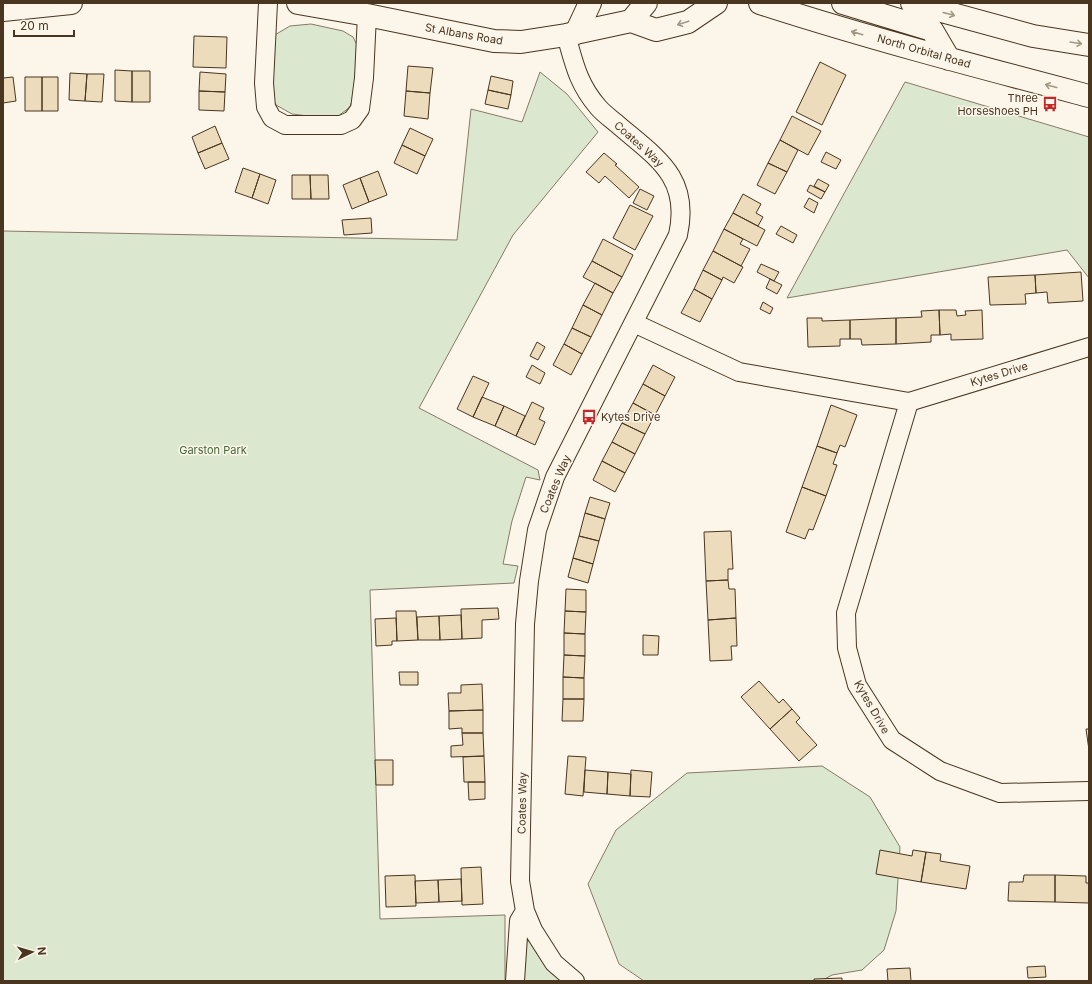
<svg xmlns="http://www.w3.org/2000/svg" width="1092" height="984" font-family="Inter,sans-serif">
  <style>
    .green { fill: #dce7d0; stroke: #887966 }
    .building { fill: #ecdcbc; stroke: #4a3520 }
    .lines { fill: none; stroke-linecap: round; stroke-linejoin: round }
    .minor-casing { stroke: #4a3520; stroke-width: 20 }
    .primary-casing { stroke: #4a3520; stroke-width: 24 }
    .trunk-casing { stroke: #4a3520; stroke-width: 24 }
    .minor { stroke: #fbf6e9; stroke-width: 18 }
    .primary { stroke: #fbf6e9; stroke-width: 22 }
    .trunk { stroke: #fbf6e9; stroke-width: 22 }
    .oneway { stroke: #a29684 }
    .labels { text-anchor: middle; stroke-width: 3; stroke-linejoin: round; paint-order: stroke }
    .street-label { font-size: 11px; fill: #4a3520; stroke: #fbf6e9 }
    .poi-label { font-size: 11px; fill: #4a3520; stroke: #fbf6e9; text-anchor: end }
    .park-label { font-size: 11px; fill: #436837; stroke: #fbf6e9 }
  </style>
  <rect width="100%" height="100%" fill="#fbf6e9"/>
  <path class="green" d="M311,24L343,31L353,37L360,51L358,82L350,107L337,117H316L292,114L276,105L272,98L273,36L290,26Z
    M540,72L567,94L598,132L513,235L419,408L538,470L540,480L526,477L512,521L503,564L518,566L514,583L370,590L380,919L505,915V981H3V231L457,240L471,109L522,122Z
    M905,82L1089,137V278L1067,250L787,298Z
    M822,766L870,797L900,847L896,911L884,950L862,970L832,975L821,981H644L619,964L588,884L616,830L687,773Z
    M527,940L530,942L538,955L562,981H520Z"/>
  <path class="building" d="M194,36L227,37L226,68L193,67Z
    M820,62L846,75L822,125L796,112Z
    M408,66L433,68L430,93L406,91Z
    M115,70L132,71V102L115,101Z
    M132,71H150V102H132Z
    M200,72L226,74L225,92L199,91Z
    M70,73L87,74L85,101L69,100Z
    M87,74H104L102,102L85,101Z
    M491,76L513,81L511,95L488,90Z
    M13,77L16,101L3,103V78Z
    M25,77H42V111H25Z
    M42,77H58V111H42Z
    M488,90L511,95L508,109L485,104Z
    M199,91L225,92L224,111L199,110Z
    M406,91L430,93L428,119L404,116Z
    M792,116L821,131L808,155L780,140Z
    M215,126L222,143L198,153L192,137Z
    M410,128L433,139L425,156L402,145Z
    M780,140L798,150L787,172L768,163Z
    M222,143L229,159L205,169L198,153Z
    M402,145L425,156L417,174L394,163Z
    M826,152L841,160L836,169L821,162Z
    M604,153L617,164L615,165L639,187L629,198L605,176L599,183L586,172Z
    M768,163L787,172L775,194L757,185Z
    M243,168L260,174L252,198L235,192Z
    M378,171L387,195L369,202L360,178Z
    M260,174L276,180L268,204L252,198Z
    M292,175H310L311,199H292Z
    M310,175H328L329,199H311Z
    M360,178L369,202L352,209L343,185Z
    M818,179L829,185L825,192L814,186Z
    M810,185L825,192L821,199L807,191Z
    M640,189L654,196L647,210L633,203Z
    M743,194L761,204L756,213L763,217L758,226L733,213Z
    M809,198L818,203L814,213L804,207Z
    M630,205L653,216L635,250L613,238Z
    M733,213L765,230L757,246L724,229Z
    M371,218L372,233L344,235L342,220Z
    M781,226L797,235L793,243L776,234Z
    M724,229L743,239L740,244L750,249L741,266L713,251Z
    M603,239L633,255L622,277L592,261Z
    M713,251L743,267L734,283L723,277L722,280L703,270Z
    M592,261L622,277L613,293L583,277Z
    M761,264L779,272L774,281L757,272Z
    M703,270L722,280L712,299L694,289Z
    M1081,272L1083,301L1048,303L1047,292L1036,293L1035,275Z
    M1035,275L1036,293L1025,294L1026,304L990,305L988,277Z
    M770,279L782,285L777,294L766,288Z
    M595,283L613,293L602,315L583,305Z
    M694,289L712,299L700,322L681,313Z
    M763,302L773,308L770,314L760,309Z
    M583,305L602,315L591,337L572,328Z
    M939,310H956L957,316L966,315L965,311L982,310L983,339L951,340V334L940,335Z
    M939,310L940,335H931V342L896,344V318L922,317L921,311Z
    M807,318H822V321L850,320V339H840V346L808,347Z
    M896,318V344L862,345L861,339H850V320Z
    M572,328L591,337L582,354L564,344Z
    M537,342L545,347L538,360L530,356Z
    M564,344L582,354L571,375L553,365Z
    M532,365L545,373L540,384L526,377Z
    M653,365L675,377L665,396L643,384Z
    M473,376L489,383L473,417L457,409Z
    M643,384L665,396L655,415L633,403Z
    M482,397L504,406L495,426L473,417Z
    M532,402L544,408L539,419L545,422L535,445L516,436Z
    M633,403L655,415L645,434L622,423Z
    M831,405L857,415L845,447L840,445L837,453L817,446Z
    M504,406L525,416L516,436L495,426Z
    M622,423L645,434L635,454L612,442Z
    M612,442L635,454L625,473L602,461Z
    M817,446L837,453L833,464L837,465L826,496L802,487Z
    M602,461L625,473L615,492L593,480Z
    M802,487L826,496L813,530L809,529L805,539L786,532Z
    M590,497L610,503L605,519L585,513Z
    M585,513L605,519L599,541L579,536Z
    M731,531L733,569H728V580L706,581L704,532Z
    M579,536L599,541L593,564L573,558Z
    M573,558L593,564L588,583L568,577Z
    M728,580L729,589H735L736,618L708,620L706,581Z
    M566,589L586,590V612L565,611Z
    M498,608L499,619L482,620V638L462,639L461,609Z
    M396,611H416L418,640L397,641Z
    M565,611L586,612L585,634L564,633Z
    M461,615L462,639L440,640L439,616Z
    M439,616L440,640H418L417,617Z
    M396,618L397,641H392V645L376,646L375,619Z
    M736,618L737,646H731L732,660L710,661L708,620Z
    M564,633L585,634V656L564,655Z
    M643,635L659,636L658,655H643Z
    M564,655L585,656L584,678L563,677Z
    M399,672H418V685H400Z
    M563,677L584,678V699H563Z
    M759,681L779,703L783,699L792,709L770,729L741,697Z
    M482,684L483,710L449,711L448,693H461V685Z
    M563,699H584L583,721H562Z
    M792,709L800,718L796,722L817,745L799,761L770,729Z
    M483,710V733H462V728L449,729V711Z
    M1086,729H1089V750Z
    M462,733H483L484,756L451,757V746L463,745Z
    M484,756L485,782H464L463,757Z
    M568,756L586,757L583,796L565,794Z
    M375,760H393V785H376Z
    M585,770L608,772L607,794L584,792Z
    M631,770L652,772L650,797L630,796Z
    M608,772L631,774L630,796L607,794Z
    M468,782H485V799L469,800Z
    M880,850L912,856L913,850L926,852L921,882L876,874Z
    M926,852L941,854L940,861L970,866L966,889L921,882Z
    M481,867L483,904L462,905L461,868Z
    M415,875L416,906L386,907L385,876Z
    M1024,875H1055V902L1008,901L1009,882H1023Z
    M1055,875L1086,876V883H1089V903L1055,902Z
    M461,879L462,901L439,902L438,880Z
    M438,880L439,902L416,903L415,881Z
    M1045,966L1046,977L1028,978L1027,967Z
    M910,968L911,981H888L887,969Z
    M842,978V981H814V979Z"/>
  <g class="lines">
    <defs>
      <path id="minor" d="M268,3L264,83L266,107L272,118L285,125H341L352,120L360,109L364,78L367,15
        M566,35C574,63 578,84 598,107C603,113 610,118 616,123C655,157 691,176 678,235L555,477L537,530L529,581L525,624L520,881L525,911L533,930L554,963L575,981
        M634,323L739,372L909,402L1089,347
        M909,402L846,613L847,648L857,685L892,740L940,771L1000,793L1089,791
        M515,981L519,921L525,911"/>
      <path id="primary" d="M298,3L367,15L494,41L521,42L566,35L631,21L656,30L688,22L716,3
        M3,10L71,3
        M631,21L646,3"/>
      <path id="trunk" d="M760,3C868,38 979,67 1089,96
        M843,3L932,30L949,59
        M912,3L1033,36L1089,45
        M576,33L590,3"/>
    </defs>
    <use href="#minor" class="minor-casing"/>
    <use href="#primary" class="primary-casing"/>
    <use href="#trunk" class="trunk-casing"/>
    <use href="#minor" class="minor"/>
    <use href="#primary" class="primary"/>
    <use href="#trunk" class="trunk"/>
  </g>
  <defs><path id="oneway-shaft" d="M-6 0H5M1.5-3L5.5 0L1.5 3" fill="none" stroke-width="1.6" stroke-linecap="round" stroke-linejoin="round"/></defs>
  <g class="oneway">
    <use href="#oneway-shaft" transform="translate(949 14) rotate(15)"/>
    <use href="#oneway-shaft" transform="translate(683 23) rotate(162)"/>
    <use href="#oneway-shaft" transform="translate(857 33) rotate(-164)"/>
    <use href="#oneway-shaft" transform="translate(1076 43) rotate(9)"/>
    <use href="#oneway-shaft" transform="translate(1051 86) rotate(-165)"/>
  </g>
  <defs>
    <symbol id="bus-bare" viewBox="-9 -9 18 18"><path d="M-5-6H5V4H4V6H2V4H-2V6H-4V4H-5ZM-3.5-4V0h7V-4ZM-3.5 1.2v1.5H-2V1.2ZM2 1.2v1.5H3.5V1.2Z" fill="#c62828" stroke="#fbf6e9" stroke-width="2.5" paint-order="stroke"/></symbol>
  </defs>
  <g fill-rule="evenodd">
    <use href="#bus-bare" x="1039" y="93" width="22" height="22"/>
    <use href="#bus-bare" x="578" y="406" width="22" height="22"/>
  </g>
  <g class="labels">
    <g class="street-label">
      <text transform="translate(464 34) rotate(10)" y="4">St Albans Road</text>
      <text transform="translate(924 51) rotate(16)" y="4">North Orbital Road</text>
      <text transform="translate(639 144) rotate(42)" y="4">Coates Way</text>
      <text transform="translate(999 374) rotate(-17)" y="4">Kytes Drive</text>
      <text transform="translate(555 484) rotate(-67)" y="4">Coates Way</text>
      <text transform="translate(872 707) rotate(60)" y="4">Kytes Drive</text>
      <text transform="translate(522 803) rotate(-89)" y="4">Coates Way</text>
    </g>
    <g class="poi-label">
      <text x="1038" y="102">Three<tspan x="1038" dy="13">Horseshoes PH</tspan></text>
      <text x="601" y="421" text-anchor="start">Kytes Drive</text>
    </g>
    <g class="park-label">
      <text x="213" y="454">Garston Park</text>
    </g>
  </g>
  <rect width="1092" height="984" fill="none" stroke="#4a3520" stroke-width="8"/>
  <g transform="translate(32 952) rotate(85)" stroke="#fbf6e9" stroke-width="3" paint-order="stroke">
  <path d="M0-3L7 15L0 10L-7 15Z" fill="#4a3520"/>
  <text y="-6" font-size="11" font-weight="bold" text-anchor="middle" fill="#4a3520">N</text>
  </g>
  <path d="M14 30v6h60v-6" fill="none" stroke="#4a3520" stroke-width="2"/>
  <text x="20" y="30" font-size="12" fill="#4a3520" stroke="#fbf6e9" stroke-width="3" paint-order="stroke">20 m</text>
</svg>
